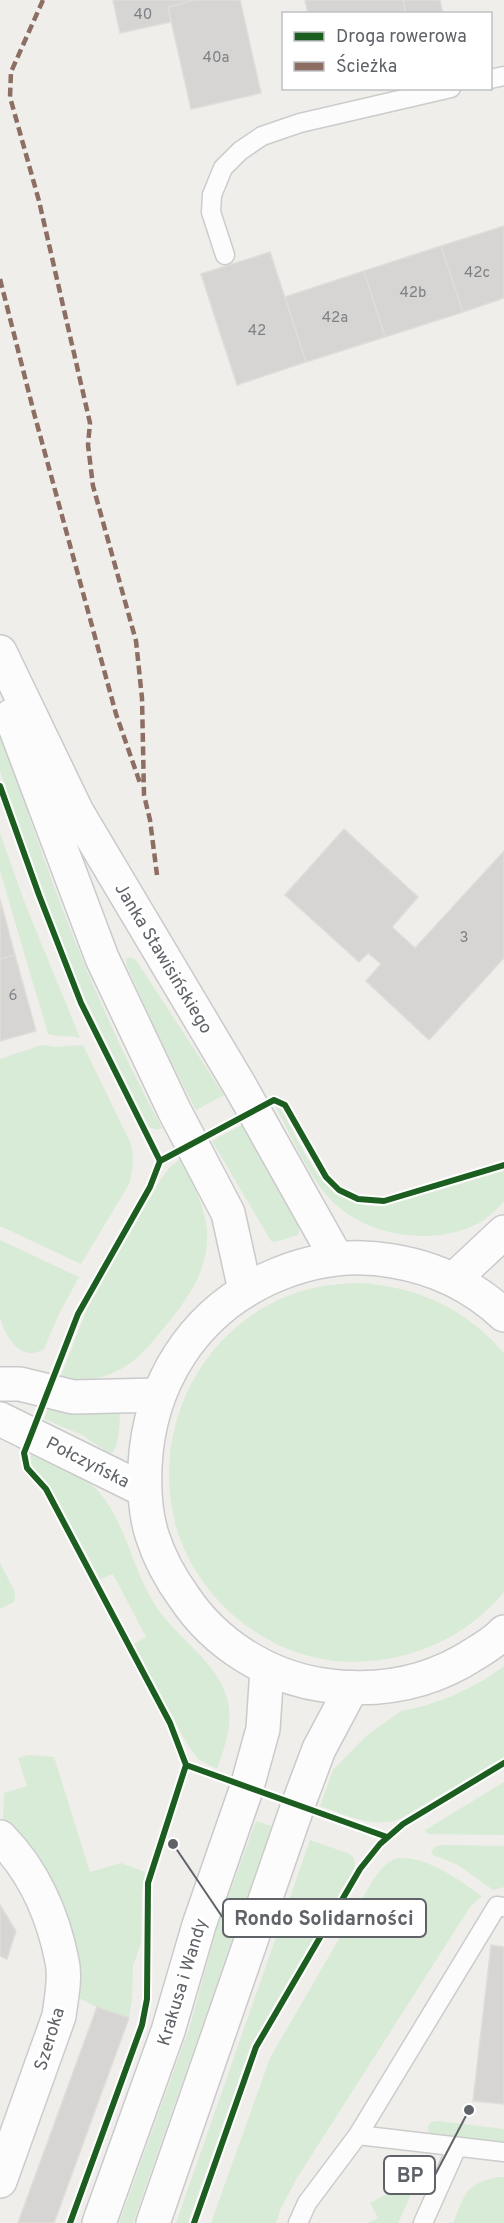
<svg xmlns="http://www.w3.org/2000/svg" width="504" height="2223" font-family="Overpass,sans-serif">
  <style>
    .green { fill: #d8ebd6 }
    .building { fill: #d6d5d3; stroke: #deddd9; stroke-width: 1.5 }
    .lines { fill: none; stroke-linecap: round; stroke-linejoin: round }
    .lane-casing { stroke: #cbcccc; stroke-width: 21 }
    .street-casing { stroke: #cbcccc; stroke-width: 36 }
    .secondary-casing { stroke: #cacacb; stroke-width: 36 }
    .lane { stroke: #fdfcfc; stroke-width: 18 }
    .street { stroke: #fdfcfc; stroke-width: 33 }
    .secondary { stroke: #fdfcfc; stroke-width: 33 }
    .quiet { stroke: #8d6e63; stroke-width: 4.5; stroke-dasharray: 9 4.5; stroke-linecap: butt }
    .cycleway-casing { stroke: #fff; stroke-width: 10 }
    .cycleway { stroke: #1b5e20; stroke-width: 6 }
    .labels { text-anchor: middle; stroke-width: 6; stroke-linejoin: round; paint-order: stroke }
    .number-label { font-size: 15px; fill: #7e8184 }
    .street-label { font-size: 18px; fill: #5f6368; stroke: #fff }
    .leader { fill: none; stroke: #5f6368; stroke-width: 2 }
    .callout-dot { fill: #5f6368; stroke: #fff; stroke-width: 2 }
    .callout { fill: #fff; stroke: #5f6368; stroke-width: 2 }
    .callout-label { font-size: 20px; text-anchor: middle; font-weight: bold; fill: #5f6368 }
  </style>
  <rect width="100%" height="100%" fill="#efeeea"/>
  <path class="green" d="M0,725C43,866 92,998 162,1128L158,1130L148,1127L86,1001L43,894L0,771Z
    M0,833L24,901L80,1038C69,1035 59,1037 48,1034L0,871Z
    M130,957L136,960L224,1095L196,1110L159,1038L126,964V959Z
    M42,1045L55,1047L83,1045L131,1144C134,1158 133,1170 129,1184L81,1264L0,1226V1059Z
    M275,1106L281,1109C306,1153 324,1210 384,1206L504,1171V1202C497,1209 488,1218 479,1223C433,1247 365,1237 329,1198C307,1173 291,1135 275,1106Z
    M242,1125L300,1228L298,1235L275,1242L271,1241L212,1141Z
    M180,1159C192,1183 205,1204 207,1231C209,1271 187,1300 163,1329C150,1345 139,1359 121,1369C101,1380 81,1381 59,1381L88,1306L159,1182L169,1168Z
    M0,1240L79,1277L59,1314L44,1349C21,1363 5,1337 0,1317Z
    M363,1283C420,1288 466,1309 504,1353V1592C471,1632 422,1657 370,1661C329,1665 288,1654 254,1631C216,1606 187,1567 175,1523C150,1425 205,1319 305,1290C324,1285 343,1283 363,1283Z
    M121,1404C119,1418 121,1442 112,1453L106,1451L82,1435L44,1419L49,1406Z
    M31,1451C54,1462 80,1472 98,1491C126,1522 132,1569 155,1605C176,1638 216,1660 227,1698C234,1722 225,1746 217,1769L198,1759L186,1742L134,1644L146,1637L113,1574L100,1579L52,1489L32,1466L30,1461Z
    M0,1563L15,1592L14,1602L0,1609Z
    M504,1666V1757L400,1819C372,1829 347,1815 320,1806L333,1770L366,1736L401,1711L424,1706L455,1695L484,1680Z
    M28,1755L54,1757L90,1872L121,1863L145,1872L142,1893L141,1943L133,1966L132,1998L129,2018L97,2007L79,1998V1965L56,1891L43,1865L29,1846L3,1818L4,1793L27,1786L18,1758Z
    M504,1782V1835L428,1834L425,1830Z
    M256,1821L272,1826L133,2223H119L190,2026L216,1930Z
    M310,1840L350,1854L354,1858L355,1867L251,2045L188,2223H176Z
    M441,1845L504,1846V1887L493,1890L458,1865L431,1854L434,1847Z
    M398,1858C428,1856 459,1880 482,1896L470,1907L297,2178L281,2208L276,2223H211L270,2058L372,1882C379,1871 385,1862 398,1858Z
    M438,2121L504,2129V2145L433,2136L429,2133L428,2126L431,2122Z
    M498,2177H504V2223H453C465,2194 465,2184 498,2177Z
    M406,2187L413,2190L398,2223H368L378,2218L370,2203L385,2195Z"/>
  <path class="building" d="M113,0H196L168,7L171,22L120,33Z
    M196,0H240L261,93L191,109L168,7Z
    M305,0H403L406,14H308Z
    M403,0H440L443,14H406Z
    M504,226V298L463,312L441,246Z
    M441,246L463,312L385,337L364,271Z
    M270,252L306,362L237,385L201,274Z
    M364,271L385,337L306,362L285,297Z
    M344,829L418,897L392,927L415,948L504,851V958L429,1040L366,981L381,964L368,953L359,962L285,895Z
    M0,899L15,955L0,959Z
    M15,955L36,1031L0,1041V959Z
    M0,1905L16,1931L7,1959L0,1956Z
    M491,1945L504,1947V2104L473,2101Z
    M97,2007L129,2018L54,2223H18Z"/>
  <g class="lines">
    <defs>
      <path id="lane" d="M490,79L504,76
        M225,255L211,212L212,195L223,168L240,151L262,136L300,123L451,88
        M358,2135L497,1906L504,1907
        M298,2223L307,2203L358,2135L504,2152
        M423,2223L457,2147"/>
      <path id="street" d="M0,1837C33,1870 53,1915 62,1961C66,1978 61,1999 59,2016L0,2181"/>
      <path id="secondary" d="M0,652L77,812L240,1086L337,1259
        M11,716L102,958L174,1110L228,1213L245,1290
        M454,1279L504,1232
        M504,1315C473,1286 435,1268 393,1261C350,1253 306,1261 267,1279C192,1315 149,1384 145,1466C144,1489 145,1513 152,1535C159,1557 170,1578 184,1597C215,1644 268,1677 323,1685C378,1693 429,1684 476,1653C486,1647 496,1641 504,1632
        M0,1384H20L73,1397L158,1395
        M0,1419L144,1490
        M99,2223L168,2031L199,1925L247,1787L263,1729L267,1669
        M153,2223L298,1805L319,1749L351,1689"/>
    </defs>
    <use href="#lane" class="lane-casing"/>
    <use href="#street" class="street-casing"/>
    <use href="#secondary" class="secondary-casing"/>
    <use href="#lane" class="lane"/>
    <use href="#street" class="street"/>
    <use href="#secondary" class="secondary"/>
    <path class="quiet" d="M43,0L11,72L10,97L39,201L90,423L88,445L93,486L136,641L142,698L144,795L150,820L157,875
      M0,279L34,413L116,714L140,783"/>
    <defs>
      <path id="cycleway" d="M0,786L39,895L81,1003L160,1161L150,1187L78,1314L24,1453L27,1468L46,1489L170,1723L186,1765L148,1883L147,1999L142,2025L70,2223
        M160,1161L274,1100L285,1105L326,1177L339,1190L358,1199L384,1201L504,1165
        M186,1765L387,1837
        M194,2223L256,2047L360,1869L380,1844L403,1824L504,1763"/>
    </defs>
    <use href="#cycleway" class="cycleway-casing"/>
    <use href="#cycleway" class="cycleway"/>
  </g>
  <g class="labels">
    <g class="number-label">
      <text x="143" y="19">40</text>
      <text x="216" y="62">40a</text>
      <text x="477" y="277">42c</text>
      <text x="413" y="297">42b</text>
      <text x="335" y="322">42a</text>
      <text x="257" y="335">42</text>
      <text x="464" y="942">3</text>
      <text x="13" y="1000">6</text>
    </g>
    <g class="street-label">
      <text transform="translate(164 958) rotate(59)" y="6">Janka Stawisińskiego</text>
      <text transform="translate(88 1462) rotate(27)" y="6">Połczyńska</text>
      <text transform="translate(182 1982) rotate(-73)" y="6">Krakusa i Wandy</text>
      <text transform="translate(49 2039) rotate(-73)" y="6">Szeroka</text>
    </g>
  </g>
  <path class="leader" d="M173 1844L223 1918M469 2110L435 2175"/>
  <g class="callout-dot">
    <circle cx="173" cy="1844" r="6"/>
    <circle cx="469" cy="2110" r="6"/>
  </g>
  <g class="callout">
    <rect x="223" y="1899" width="203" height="38" rx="6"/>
    <rect x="384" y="2156" width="51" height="38" rx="6"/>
  </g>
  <g class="callout-label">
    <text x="324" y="1925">Rondo Solidarności</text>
    <text x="410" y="2182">BP</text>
  </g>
  <rect x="282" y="12" width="210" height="78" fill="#ffffff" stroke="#bfc1c3" stroke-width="1.5"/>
  <rect x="294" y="32" width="30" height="9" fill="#1b5e20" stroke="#bfc1c3" stroke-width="1.5"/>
  <text x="336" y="42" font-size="18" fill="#5f6368">Droga rowerowa</text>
  <rect x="294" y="62" width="30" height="9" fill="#8d6e63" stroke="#bfc1c3" stroke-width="1.5"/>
  <text x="336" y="72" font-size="18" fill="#5f6368">Ścieżka</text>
</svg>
